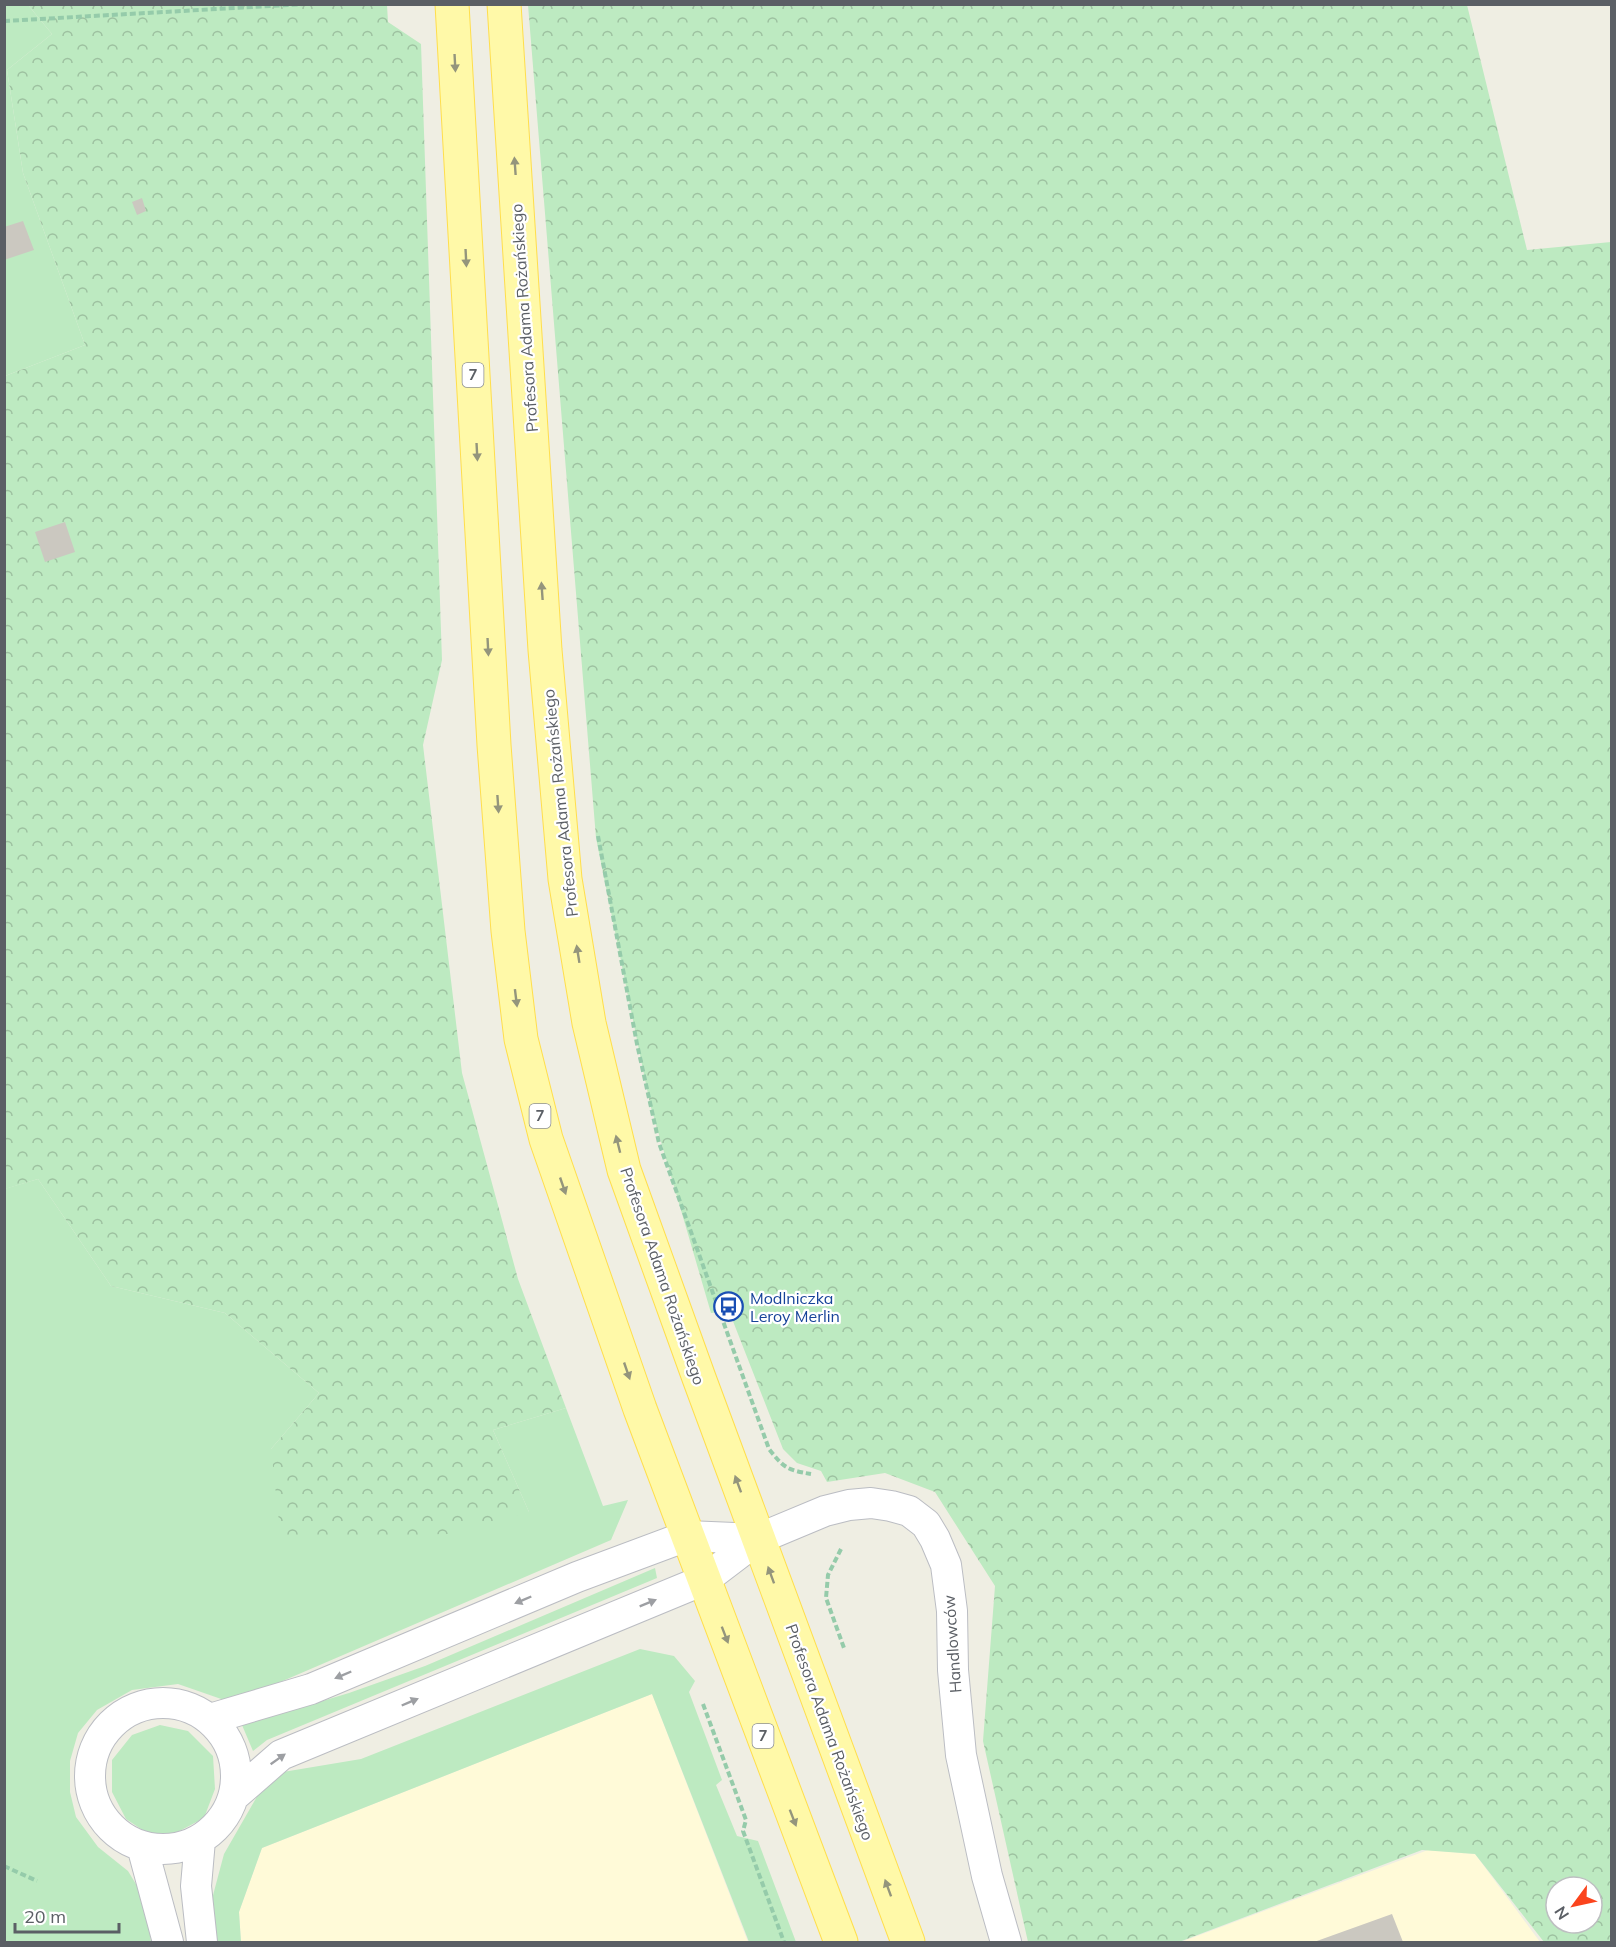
<svg xmlns="http://www.w3.org/2000/svg" width="1616" height="1947" font-family="Mulish,sans-serif">
  <style>
    .commercial { fill: #fffad8 }
    .green { fill: #bdeac1 }
    .forest { fill: url(#forest-crowns); fill-rule: evenodd }
    .building { fill: #cbc8c0 }
    .lines { fill: none; stroke-linecap: round; stroke-linejoin: round }
    .street-casing { stroke: #bbbdc3; stroke-width: 32 }
    .primary-casing { stroke: #ffde4c; stroke-width: 35 }
    .path { stroke: #95cbaa; stroke-width: 4; stroke-dasharray: 6 3; stroke-linecap: butt }
    .street { stroke: #fff; stroke-width: 30 }
    .primary { stroke: #fff9a8; stroke-width: 33 }
    .oneway { fill: #94957c }
    .oneway2 { fill: #9d9fa3 }
    .labels { text-anchor: middle; stroke-width: 4.5; stroke-linejoin: round; paint-order: stroke }
    .shield { fill: #fff; stroke: #8c8f93; stroke-width: 1.5 }
    .shield-label { font-size: 15px; font-weight: bold; fill: #5b5f65 }
    .street-label { font-size: 16px; fill: #5b5f65; stroke: #fff }
    .transit-label { font-size: 16px; fill: #164399; stroke: #fff; text-anchor: start }
  </style>
  <defs>
    <pattern id="forest-crowns" width="20" height="18" patternUnits="userSpaceOnUse" patternTransform="scale(1.5)"><rect width="20" height="18" fill="#bdeac1"/><path d="M2 6a3 3 0 1 1 6 0M12 15a3 3 0 1 1 6 0" fill="none" stroke="#9dc1a0"/></pattern>
  </defs>
  <rect width="100%" height="100%" fill="#efeee3"/>
  <path class="commercial" d="M652,1694L748,1942H241L239,1912L262,1848Z
    M1428,1850L1475,1854L1540,1942H1181Z"/>
  <path class="green" d="M5,5H28L52,34L7,70L23,173L85,345L5,376Z
    M38,1179L111,1286L225,1313L319,1393L271,1449L529,1512L493,1430L566,1408L603,1506L628,1500L611,1540L271,1686L227,1701L178,1684L132,1690L97,1710L78,1733L70,1761V1792L76,1817L98,1847L128,1871L145,1899L151,1942H5L4,1189Z
    M655,1568L657,1578L267,1740L253,1751L242,1725L349,1693L425,1666Z
    M640,1649L674,1656L695,1681L689,1692L722,1780L716,1785L737,1836L758,1841L796,1942H749L652,1694L262,1848L239,1912L241,1942H216L212,1899L224,1854L259,1793L283,1772L361,1759Z
    M160,1725L188,1731L213,1756L215,1789L204,1818L172,1835L147,1833L126,1819L112,1792V1760L132,1735Z"/>
  <path class="forest" d="M28,5H387L388,22L421,44L442,660L423,745L462,1073L518,1279L566,1408L493,1430L529,1512L448,1534L281,1540L271,1449L319,1393L225,1313L111,1286L38,1179L5,1189V376L85,345L23,173L7,70L52,34Z
    M528,5H1467L1527,250L1611,242V1942H1544L1475,1854L1422,1850L1179,1942H1028L983,1741L995,1586L935,1492L885,1473L827,1482L821,1471L797,1463L783,1449L729,1311L711,1313L650,1104L596,838ZM1556,1887H1592V1923H1556Z"/>
  <path class="building" d="M142,198L146,211L137,215L132,202Z
    M23,221L34,250L4,260V227Z
    M65,522L75,552L45,562L35,532Z
    M1392,1914L1403,1942H1314Z"/>
  <g class="lines">
    <defs>
      <path id="street" d="M90 1776a73 73 0 1 1 146 0a73 73 0 1 1-146 0Z
        M210,1719L311,1689L577,1577L687,1536L758,1539
        M234,1796L281,1755L704,1580L758,1539L825,1511L849,1505L871,1503L891,1506L909,1511L926,1524L935,1539L946,1565L952,1611L953,1670L961,1755L987,1876L1006,1942
        M200,1840L196,1886L202,1942
        M142,1846L168,1942"/>
      <path id="primary" d="M452,4L494,745L508,931L521,1039L546,1139L640,1409L841,1942
        M504,4L545,650L565,879L589,1023L624,1170L699,1378L908,1942"/>
    </defs>
    <use href="#street" class="street-casing"/>
    <use href="#primary" class="primary-casing"/>
    <path class="path" d="M4,21L306,4
      M598,836L637,1044L659,1143L769,1449C784,1468 787,1470 811,1474
      M841,1549L828,1575L826,1598L844,1648
      M703,1704L746,1820L743,1831L784,1942
      M4,1866L37,1881"/>
    <use href="#street" class="street"/>
    <use href="#primary" class="primary"/>
  </g>
  <defs><path id="oneway-solid" d="M-6-.8H1V-3.2L6.5 0L1 3.2V.8H-6Z" transform="scale(1.5)"/></defs>
  <g class="oneway">
    <use href="#oneway-solid" transform="translate(455 63) rotate(87)"/>
    <use href="#oneway-solid" transform="translate(515 166) rotate(-94)"/>
    <use href="#oneway-solid" transform="translate(466 258) rotate(87)"/>
    <use href="#oneway-solid" transform="translate(477 452) rotate(87)"/>
    <use href="#oneway-solid" transform="translate(542 591) rotate(-94)"/>
    <use href="#oneway-solid" transform="translate(488 647) rotate(87)"/>
    <use href="#oneway-solid" transform="translate(498 804) rotate(86)"/>
    <use href="#oneway-solid" transform="translate(578 954) rotate(-99)"/>
    <use href="#oneway-solid" transform="translate(516 998) rotate(83)"/>
    <use href="#oneway-solid" transform="translate(618 1144) rotate(-104)"/>
    <use href="#oneway-solid" transform="translate(563 1186) rotate(71)"/>
    <use href="#oneway-solid" transform="translate(627 1371) rotate(71)"/>
    <use href="#oneway-solid" transform="translate(738 1484) rotate(-110)"/>
    <use href="#oneway-solid" transform="translate(771 1575) rotate(-110)"/>
    <use href="#oneway-solid" transform="translate(725 1635) rotate(69)"/>
    <use href="#oneway-solid" transform="translate(793 1818) rotate(69)"/>
    <use href="#oneway-solid" transform="translate(888 1888) rotate(-110)"/>
  </g>
  <g class="oneway2">
    <use href="#oneway-solid" transform="translate(523 1600) rotate(157)"/>
    <use href="#oneway-solid" transform="translate(648 1603) rotate(-22)"/>
    <use href="#oneway-solid" transform="translate(343 1675) rotate(157)"/>
    <use href="#oneway-solid" transform="translate(410 1702) rotate(-23)"/>
    <use href="#oneway-solid" transform="translate(278 1759) rotate(-35)"/>
  </g>
  <defs>
    <symbol id="bus-ring" viewBox="-11 -11 22 22"><circle r="9.5" fill="#fff" stroke="#1a4fb4" stroke-width="1.5"/><path d="M-5-6H5V4H4V6H2V4H-2V6H-4V4H-5ZM-3.5-4V0h7V-4ZM-3.5 1.2v1.5H-2V1.2ZM2 1.2v1.5H3.5V1.2Z" fill="#1a4fb4"/></symbol>
  </defs>
  <g fill-rule="evenodd">
    <use href="#bus-ring" x="712" y="1290" width="33" height="33"/>
  </g>
  <g class="labels">
    <g class="shield">
      <rect x="462.5" y="363" width="21" height="24" rx="4.5"/>
      <rect x="529.5" y="1104" width="21" height="24" rx="4.5"/>
      <rect x="752.5" y="1724" width="21" height="24" rx="4.5"/>
    </g>
    <g class="shield-label">
      <text x="473" y="380">7</text>
      <text x="540" y="1121">7</text>
      <text x="763" y="1741">7</text>
    </g>
    <g class="street-label">
      <text transform="translate(524 318) rotate(-94)" y="6">Profesora Adama Rożańskiego</text>
      <text transform="translate(560 803) rotate(-96)" y="6">Profesora Adama Rożańskiego</text>
      <text transform="translate(663 1276) rotate(71)" y="6">Profesora Adama Rożańskiego</text>
      <text transform="translate(952 1644) rotate(-94)" y="6">Handlowców</text>
      <text transform="translate(830 1732) rotate(70)" y="6">Profesora Adama Rożańskiego</text>
    </g>
    <g class="transit-label">
      <text x="750" y="1304">Modlniczka<tspan x="750" dy="18">Leroy Merlin</tspan></text>
    </g>
  </g>
  <rect width="1616" height="1947" fill="none" stroke="#5b5f65" stroke-width="12"/>
  <g transform="translate(1574 1905) rotate(237)"><circle r="28" fill="#ffffff" stroke="#bdbfc1" stroke-width="1.5"/>
  <path d="M0-4.5L10 22L0 15L-10 22Z" fill="#fb441d"/>
  <text y="-9" font-size="16" font-weight="bold" text-anchor="middle" fill="#5b5f65">N</text>
  </g>
  <path d="M15 1923v9h104v-9" fill="none" stroke="#5b5f65" stroke-width="3"/>
  <text x="24" y="1923" font-size="18" fill="#5b5f65" stroke="#ffffff" stroke-width="4.5" paint-order="stroke">20 m</text>
</svg>
